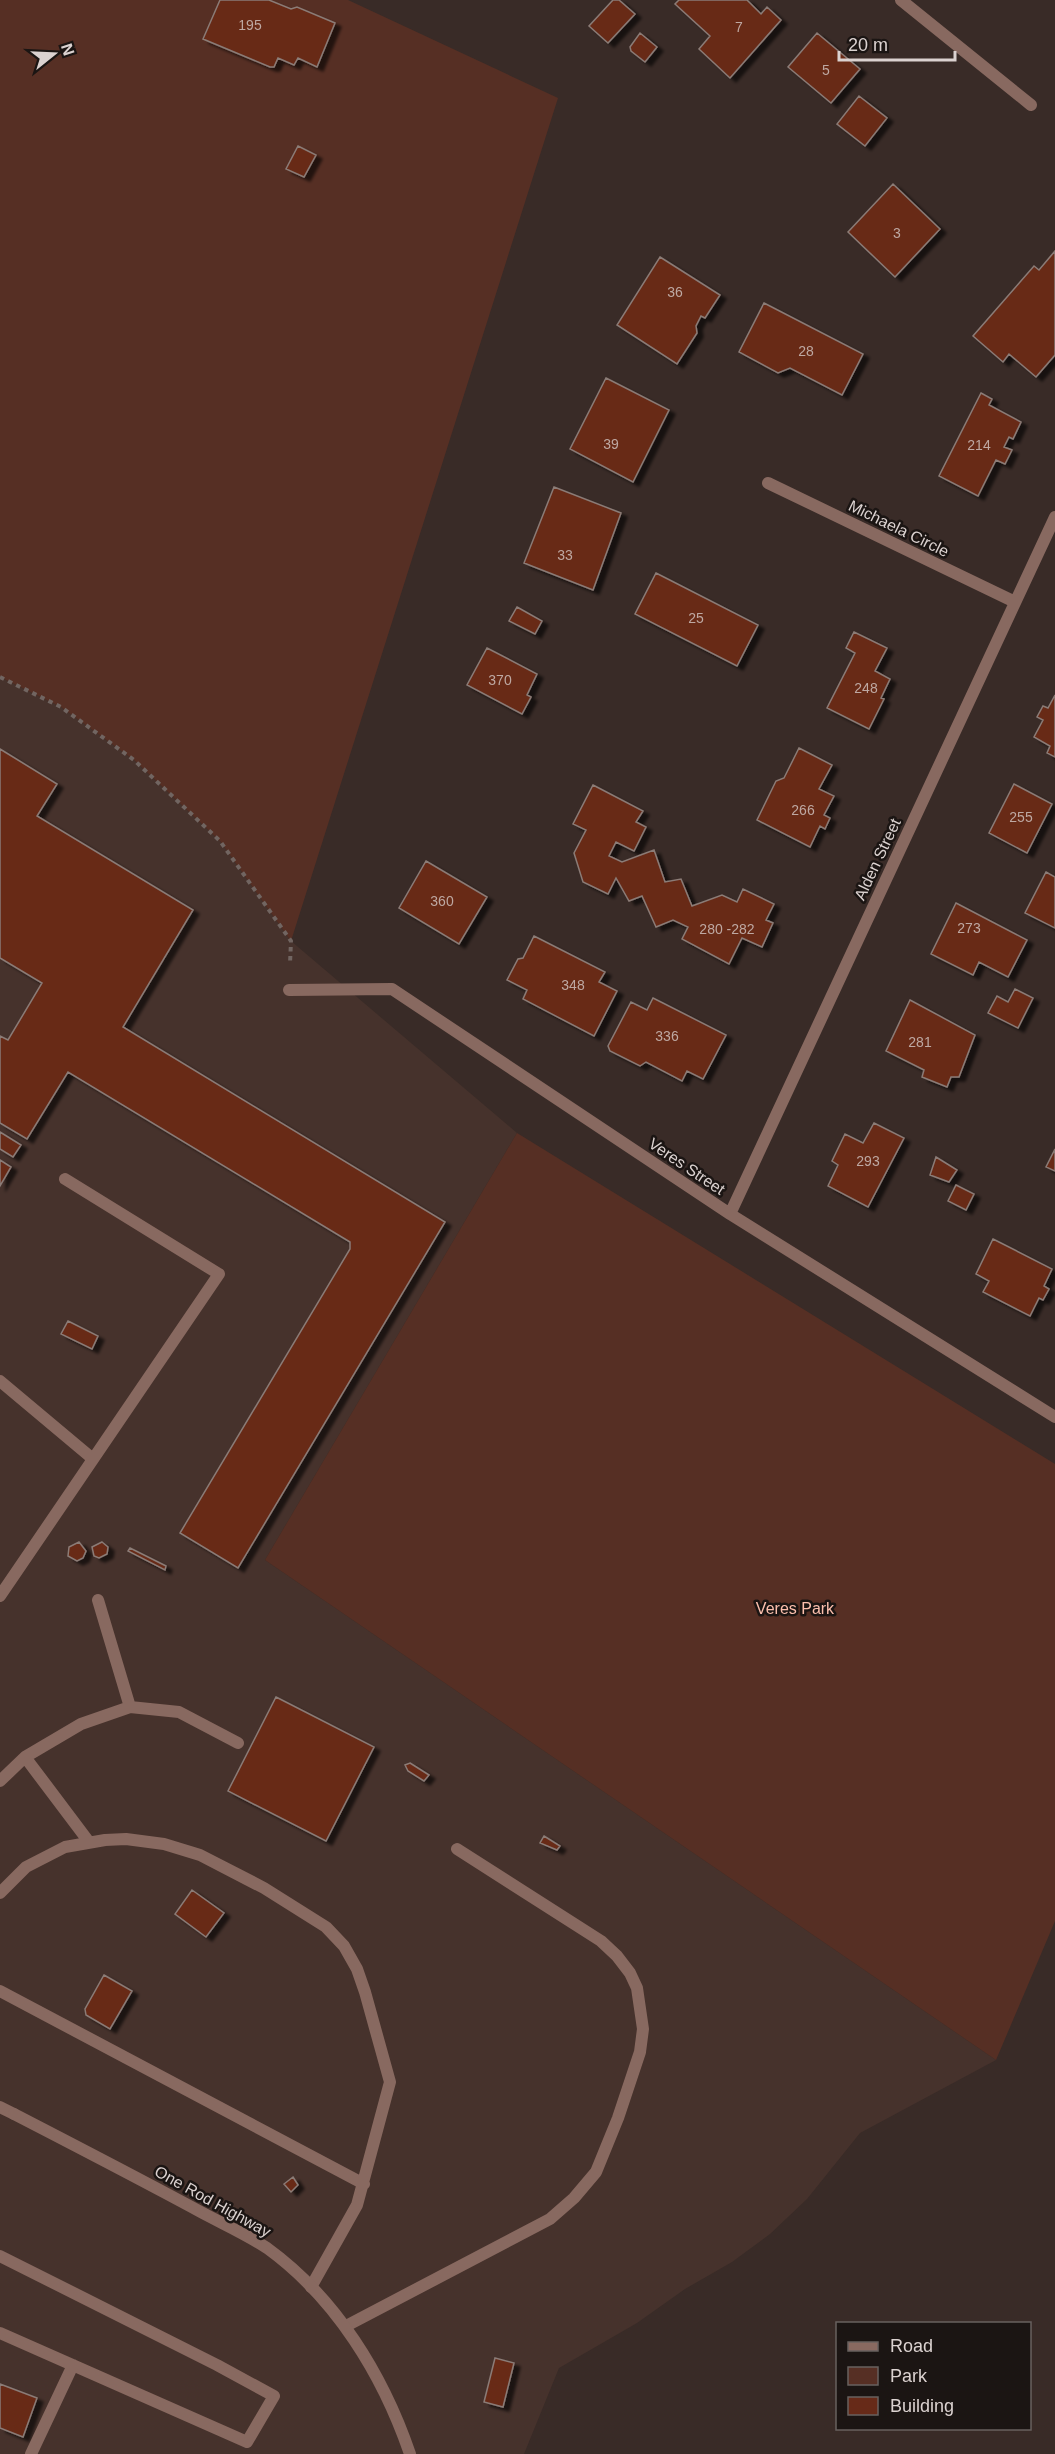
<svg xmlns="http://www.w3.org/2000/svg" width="1055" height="2454" font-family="Arial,sans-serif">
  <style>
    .built { fill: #46322c }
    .green { fill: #562f24 }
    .building { fill: #672a18; stroke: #8b7b76; stroke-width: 1.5; filter: url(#shadow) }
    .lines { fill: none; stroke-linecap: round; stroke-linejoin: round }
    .path { stroke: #716561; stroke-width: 4; stroke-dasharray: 4.5 4.5; stroke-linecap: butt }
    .service { stroke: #886960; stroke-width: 12 }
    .minor { stroke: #886960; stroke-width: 12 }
    .labels { text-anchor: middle; stroke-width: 5; stroke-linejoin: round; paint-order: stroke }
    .number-label { font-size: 14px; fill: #bea8a2 }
    .street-label { font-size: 16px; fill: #dbd2d0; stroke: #1b1513 }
    .park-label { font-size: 16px; fill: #fbbfad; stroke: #1b1513 }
  </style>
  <defs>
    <filter id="shadow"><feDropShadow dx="6" dy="4" stdDeviation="1.5" flood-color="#0009"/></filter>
  </defs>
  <rect width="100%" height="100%" fill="#392b27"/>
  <path class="built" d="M0,677L61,707L134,760L220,841L291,941L517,1133L265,1560L996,2060L860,2133L807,2199L770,2234L732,2262L685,2289L637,2323L559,2368L524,2454H0Z"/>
  <path class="green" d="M0,0H348L558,98L291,941L220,841L134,760L61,707L0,677Z
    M517,1133L1055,1464V1921L996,2060L265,1560Z"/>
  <path class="building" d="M220,0H269L291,9L297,7L335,23L317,67L298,58L294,65L278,58L274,67H270L203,39Z
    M613,0H619L635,14L608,43L589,26Z
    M679,0H747L761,14L767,7L781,20L730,78L699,49L710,36L675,4Z
    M640,33L657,47L645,62L631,51L630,47Z
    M817,33L860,69L831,103L788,67Z
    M859,96L887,118L865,146L837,124Z
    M298,146L316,155L304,177L286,169Z
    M893,184L940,229L895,277L848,232Z
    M1055,251V355L1036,377L1009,354L1003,362L973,336L1034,266L1039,270Z
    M660,257L720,295L705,318L701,316L696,326L697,333L677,364L617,325Z
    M764,303L863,354L842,395L790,368L778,373L739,352Z
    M606,378L669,410L633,482L570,449Z
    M981,393L992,399L989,405L1021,422L1013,439L1009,437L1004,447L1012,450L1005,464L996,460L978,496L939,476Z
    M554,487L621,513L593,590L524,563Z
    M656,573L758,625L737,666L635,614Z
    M517,607L542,621L535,634L509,621Z
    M854,632L887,648L875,671L890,679L881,698L884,699L869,729L827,708L855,653L846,648Z
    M487,648L537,674L527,695L531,697L522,714L467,685Z
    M1055,695V757L1047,753L1050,746L1034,737L1043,720L1037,717L1043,706L1048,708Z
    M799,748L832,765L819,789L834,796L824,815L830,818L825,829L820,826L810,847L757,820L776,781L784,778Z
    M0,749L57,784L37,816L193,910L123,1027L445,1222L238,1568L180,1533L350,1249V1242L68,1072L27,1139L0,1123V1036L8,1040L42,983L0,958Z
    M1014,784L1052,804L1027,853L989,833Z
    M593,785L643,811L636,822L646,827L634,851L616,842L609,856L622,862L654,850L665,882L681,879L692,906L722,895L737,902L743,889L774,904L766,920L773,923L762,947L742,938L729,964L682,939L688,927L673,920L656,927L642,896L629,901L616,878L608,894L583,882L574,853L586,830L573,824Z
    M426,861L487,897L459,944L399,908Z
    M1046,872L1055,877V928L1025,913Z
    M956,903L1027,940L1008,977L979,962L973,975L931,954Z
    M534,936L605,972L599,982L617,991L594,1036L523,999L527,990L507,980L518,959L523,958Z
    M1015,989L1033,998L1018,1028L988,1013L997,996L1008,1002Z
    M653,998L726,1035L703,1079L687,1071L682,1081L646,1062L640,1066L610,1051L608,1046L631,1002L647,1010Z
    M910,1000L975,1035L959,1077H951L947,1087L922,1077L924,1070L886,1051Z
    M874,1123L904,1138L868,1207L828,1186L838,1165L832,1161L845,1134L863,1143Z
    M0,1132L21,1145L13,1157L0,1149Z
    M1055,1149V1171L1046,1167Z
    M936,1157L957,1170L949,1182L930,1175Z
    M0,1160L11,1167L0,1186Z
    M956,1185L974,1194L966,1210L948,1201Z
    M993,1239L1052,1269L1044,1286L1049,1289L1043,1300L1039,1298L1030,1316L983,1292L989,1281L976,1274Z
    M68,1321L98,1336L92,1349L61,1334Z
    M79,1542L86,1551L83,1558L77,1561L68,1556L69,1547Z
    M102,1542L108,1547L107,1554L99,1558L94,1556L92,1547Z
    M130,1548L166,1566L165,1570L128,1551Z
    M276,1697L374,1747L326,1841L228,1791Z
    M410,1763L429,1775L424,1781L408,1771L405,1765Z
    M544,1836L560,1846L557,1850L540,1843Z
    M192,1890L224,1913L206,1937L175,1914Z
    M104,1975L132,1991L110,2029L86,2015L85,2009Z
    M293,2177L298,2185L291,2192L284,2184Z
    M495,2358L514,2363L503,2407L484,2402Z
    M0,2384L37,2398L23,2437L0,2428Z"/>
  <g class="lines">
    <path class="path" d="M0,677L61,707L134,760L220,841L291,941L290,964"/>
    <path class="service" d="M0,1381L93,1459
      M0,1596L219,1274L65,1179
      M98,1600L130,1707
      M25,1757L89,1842
      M0,1781L25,1757L81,1724L130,1707L179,1712L238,1743
      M0,1893L26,1867L65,1847L105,1840L126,1839L164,1844L200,1855L264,1888L326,1927L344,1946L357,1969L365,1992L390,2082L357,2205L311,2287
      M0,1991L364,2184
      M0,2107L14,2114
      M0,2256L217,2365L274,2396L247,2442L0,2333
      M346,2326L550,2219L574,2198L596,2172L618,2118L640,2052L643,2029L637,1988L630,1973L617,1956L601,1941L457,1849
      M31,2454L73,2365"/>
    <path class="minor" d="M901,0L1031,105
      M768,483L1015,602
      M289,990L392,989L730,1214L1055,1417
      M730,1214L1055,517
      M14,2114C76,2146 138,2178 199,2211C221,2223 246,2234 267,2248C336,2298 383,2375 410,2454"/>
  </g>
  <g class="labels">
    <g class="number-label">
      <text x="250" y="30">195</text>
      <text x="739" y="32">7</text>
      <text x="826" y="75">5</text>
      <text x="897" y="238">3</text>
      <text x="675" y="297">36</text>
      <text x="806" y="356">28</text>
      <text x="611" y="449">39</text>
      <text x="979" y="450">214</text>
      <text x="565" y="560">33</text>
      <text x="696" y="623">25</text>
      <text x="500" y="685">370</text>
      <text x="866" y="693">248</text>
      <text x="803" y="815">266</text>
      <text x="1021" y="822">255</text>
      <text x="442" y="906">360</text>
      <text x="969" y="933">273</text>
      <text x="727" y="934">280 -282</text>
      <text x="573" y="990">348</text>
      <text x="667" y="1041">336</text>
      <text x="920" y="1047">281</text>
      <text x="868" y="1166">293</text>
    </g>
    <g class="street-label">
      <text transform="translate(899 528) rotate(26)" y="6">Michaela Circle</text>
      <text transform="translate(877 859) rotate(-65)" y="6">Alden Street</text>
      <text transform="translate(687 1166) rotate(34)" y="6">Veres Street</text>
      <text transform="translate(213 2201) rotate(29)" y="6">One Rod Highway</text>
    </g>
    <g class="park-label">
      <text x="795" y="1614">Veres Park</text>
    </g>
  </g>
  <rect x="836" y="2322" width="195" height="108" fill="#1b1513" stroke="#68615f" stroke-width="1.5"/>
  <rect x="848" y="2342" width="30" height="9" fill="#886960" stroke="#68615f" stroke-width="1.5"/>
  <text x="890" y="2352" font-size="18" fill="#dbd2d0">Road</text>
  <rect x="848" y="2367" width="30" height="18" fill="#562f24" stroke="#68615f" stroke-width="1.5"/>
  <text x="890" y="2382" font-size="18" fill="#dbd2d0">Park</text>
  <rect x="848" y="2397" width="30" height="18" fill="#672a18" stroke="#68615f" stroke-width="1.5"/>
  <text x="890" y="2412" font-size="18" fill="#dbd2d0">Building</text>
  <g transform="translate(54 54) rotate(72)" stroke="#1b1513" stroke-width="4.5" paint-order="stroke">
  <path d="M0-4.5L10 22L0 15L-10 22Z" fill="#dbd2d0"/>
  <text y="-9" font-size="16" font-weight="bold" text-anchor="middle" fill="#dbd2d0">N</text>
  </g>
  <path d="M839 51v9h116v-9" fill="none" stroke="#dbd2d0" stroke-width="3"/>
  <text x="848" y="51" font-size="18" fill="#dbd2d0" stroke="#1b1513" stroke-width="4.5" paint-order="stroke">20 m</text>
</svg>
